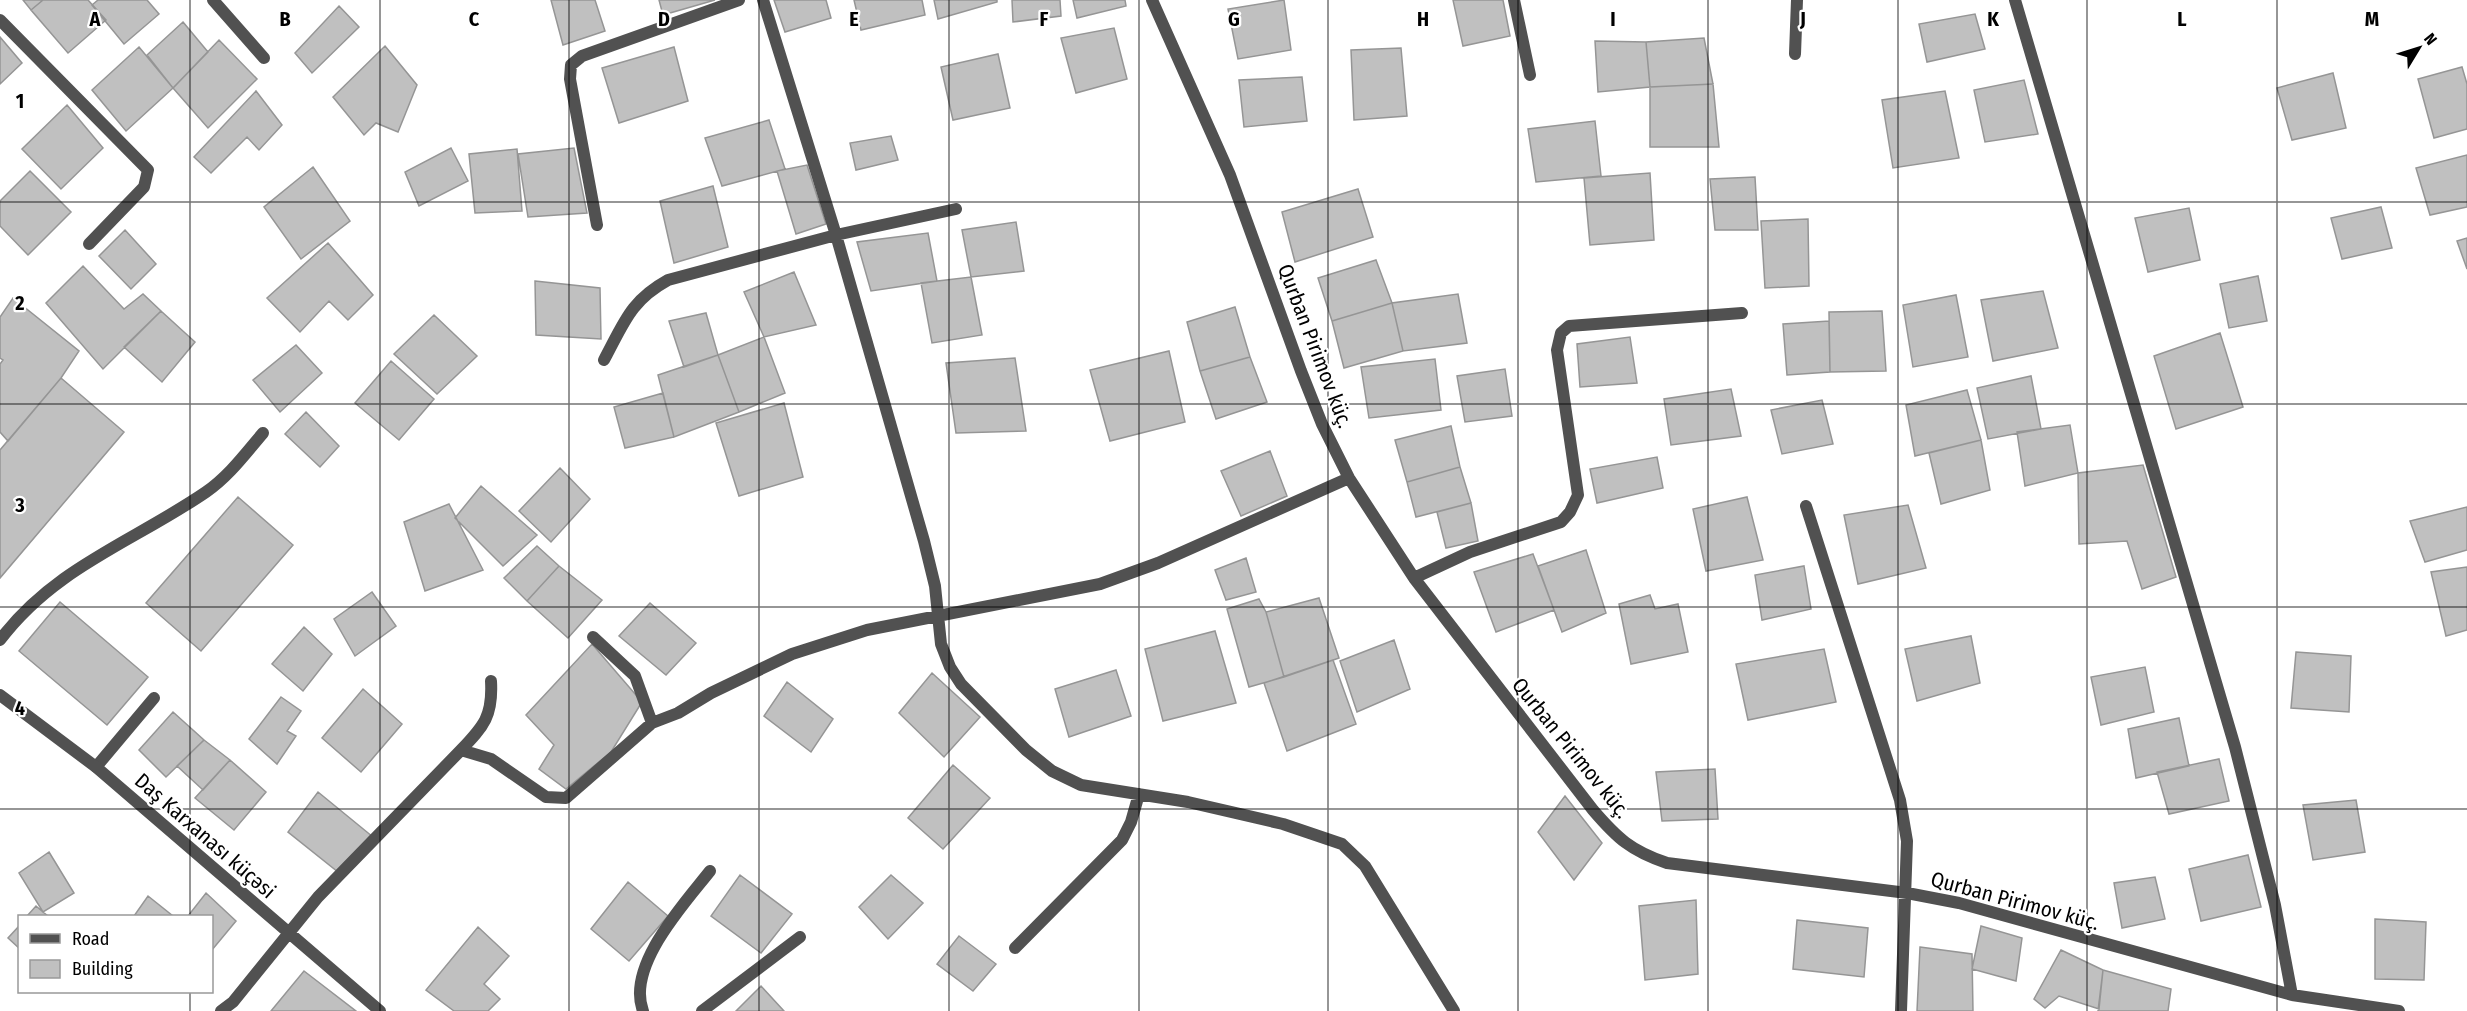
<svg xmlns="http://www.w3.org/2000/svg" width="2467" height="1011" font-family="'Fira Sans Condensed',sans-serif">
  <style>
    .building { fill: #c0c0c0; stroke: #959595; stroke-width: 1.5 }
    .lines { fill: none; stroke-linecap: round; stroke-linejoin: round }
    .service { stroke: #515151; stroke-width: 12 }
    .minor { stroke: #515151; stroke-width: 12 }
    .grid { fill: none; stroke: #000; stroke-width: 1.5; stroke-opacity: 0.55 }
    .labels { text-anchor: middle; stroke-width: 4.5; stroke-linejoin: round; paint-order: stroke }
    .street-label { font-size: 21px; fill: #000; stroke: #fff }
    .grid-label { font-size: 20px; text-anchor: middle; font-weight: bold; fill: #000; stroke: #fff; stroke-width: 4.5; stroke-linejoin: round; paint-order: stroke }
  </style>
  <rect width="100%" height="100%" fill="#fff"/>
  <path class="building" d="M23,0H43L31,10Z
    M43,0H88L106,20L68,53L31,10Z
    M98,0H147L159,14L124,44L92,5Z
    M551,0H595L605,31L563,45Z
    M659,0H715L663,15Z
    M774,0H826L831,18L785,32Z
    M854,0H922L925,15L861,30Z
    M934,0H997V2L938,19Z
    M1012,0H1060L1061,16L1013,22Z
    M1073,0H1125L1126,6L1077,18Z
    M1284,0L1291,50L1238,59L1228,9Z
    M1453,0H1503L1510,36L1463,46Z
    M339,6L359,27L312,73L295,53Z
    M1975,14L1985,49L1927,62L1919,24Z
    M183,22L208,52L173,88L147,55Z
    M1114,28L1127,79L1076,93L1061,38Z
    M0,37L22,63L0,84Z
    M1704,38L1713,84L1650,87L1646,42Z
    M219,40L257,79L208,128L173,88Z
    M1595,41L1646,42L1650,87L1598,92Z
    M385,46L417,85L398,132L376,123L364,135L333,97Z
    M139,47L173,88L126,131L92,90Z
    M674,47L688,101L619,123L602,68Z
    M1401,48L1407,116L1354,120L1351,50Z
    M998,54L1010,108L953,120L941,67Z
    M2462,67L2467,84V129L2434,138L2418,79Z
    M2333,73L2346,128L2292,140L2277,88Z
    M1302,77L1307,121L1244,127L1239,80Z
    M2024,80L2038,134L1985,142L1974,90Z
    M1713,84L1719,147H1650V87Z
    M256,91L282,125L259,150L247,137L211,173L194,157Z
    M1945,91L1959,158L1893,168L1882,100Z
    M67,105L103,148L61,189L22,149Z
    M769,120L785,169L722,186L705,138Z
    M1595,121L1601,176L1536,182L1528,129Z
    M891,136L898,160L856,170L850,143Z
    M451,148L468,181L419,206L405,172Z
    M574,148L587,213L528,217L518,154Z
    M517,149L522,211L475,213L469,154Z
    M2467,155V207L2430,215L2416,168Z
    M807,165L826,224L796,234L777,171Z
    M313,167L350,221L301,259L264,207Z
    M30,171L71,212L28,255L0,226V201Z
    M1650,173L1654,240L1590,245L1584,178Z
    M1755,177L1758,230H1715L1710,179Z
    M713,186L728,247L674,263L660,201Z
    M1358,189L1373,237L1295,262L1282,212Z
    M2381,207L2392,248L2342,259L2331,218Z
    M2189,208L2200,260L2148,272L2135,218Z
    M1808,219L1809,286L1765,288L1761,221Z
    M1016,222L1024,271L971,277L962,230Z
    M125,230L156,264L131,289L99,256Z
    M928,233L937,281L871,291L857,242Z
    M2467,238V269L2457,241Z
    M328,243L373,295L348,320L329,301L300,332L267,298Z
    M1376,260L1392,303L1332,321L1318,278Z
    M83,266L124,309L143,294L161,311L103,369L46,303Z
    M794,272L816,325L764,337L744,292Z
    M2258,276L2267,321L2229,328L2220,284Z
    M971,277L982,335L932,343L921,283Z
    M535,281L600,288L601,339L536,335Z
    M2043,291L2058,348L1993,361L1981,300Z
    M1458,294L1467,343L1403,351L1392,303Z
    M1956,295L1968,357L1913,367L1903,305Z
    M13,298L79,351L61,378L8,441L0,432V364L3,360L0,358V317Z
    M1392,303L1403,351L1344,368L1332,321Z
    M1235,307L1250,357L1200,371L1187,322Z
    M161,311L195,342L162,382L124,347Z
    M1882,311L1886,371L1830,372L1829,312Z
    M706,313L718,355L684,367L669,321Z
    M434,315L477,356L437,394L394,354Z
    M1829,321L1830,372L1787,375L1783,324Z
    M2220,333L2243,407L2176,429L2154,356Z
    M764,337L785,393L739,412L718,355Z
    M1630,337L1637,383L1580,387L1577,344Z
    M296,345L322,373L280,412L253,380Z
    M1169,351L1185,422L1110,441L1090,370Z
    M718,355L739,412L674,437L658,375Z
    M1250,357L1267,402L1216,419L1200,371Z
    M1015,358L1026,431L956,433L946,363Z
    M1435,359L1441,410L1369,418L1361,367Z
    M391,361L434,399L399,440L355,403Z
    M1505,369L1512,416L1465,422L1457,376Z
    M2031,376L2041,429L1988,439L1977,388Z
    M61,378L124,432L0,578V450Z
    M1731,389L1741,436L1671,445L1664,399Z
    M1967,390L1981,440L1915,456L1906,405Z
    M663,393L674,437L625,448L614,407Z
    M1822,400L1833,444L1782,454L1771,410Z
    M784,403L803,477L739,496L716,423Z
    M306,412L339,446L320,467L285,434Z
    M2070,425L2078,473L2025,486L2017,432Z
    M1451,426L1460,467L1407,482L1395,440Z
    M1981,440L1990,490L1941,504L1929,453Z
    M1270,451L1287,496L1241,516L1221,471Z
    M1657,457L1663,488L1597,503L1590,469Z
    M2143,465L2176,577L2142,589L2127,541L2079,544L2078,473Z
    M1460,467L1471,503L1416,517L1407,482Z
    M560,468L590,499L551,542L519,511Z
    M481,486L537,535L503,566L455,518Z
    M238,497L293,545L201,651L146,603Z
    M1747,497L1763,560L1706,571L1693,509Z
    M1471,503L1478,541L1446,548L1437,512Z
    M449,504L483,570L425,591L404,522Z
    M1908,505L1926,568L1858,584L1844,515Z
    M2467,507V550L2425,562L2410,521Z
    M537,546L559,566L527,601L504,578Z
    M1586,550L1606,613L1562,632L1538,566Z
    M1533,554L1554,610L1496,632L1474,572Z
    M1246,558L1256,592L1226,600L1215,570Z
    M559,566L602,600L568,638L527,601Z
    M1804,566L1811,609L1762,620L1755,575Z
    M2467,567V630L2446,636L2431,572Z
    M372,592L396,626L355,656L334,619Z
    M1650,595L1655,609L1678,604L1688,652L1631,664L1619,604Z
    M1319,598L1339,658L1284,677L1266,612Z
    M1259,599L1266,612L1284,677L1249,687L1227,609Z
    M60,602L148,677L107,725L19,651Z
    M650,603L696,643L666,675L619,636Z
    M304,627L332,654L303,691L272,664Z
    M1215,631L1236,703L1163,721L1145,649Z
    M1971,636L1980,683L1917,701L1905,649Z
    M1394,640L1410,689L1357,712L1340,661Z
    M592,644L642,702L611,752L566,789L539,769L554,745L526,715Z
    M1824,649L1836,702L1748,720L1736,664Z
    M2296,652L2351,656L2349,712L2291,708Z
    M1333,660L1356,724L1287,751L1264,683Z
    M2145,667L2154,712L2101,725L2091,677Z
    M1116,670L1131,716L1069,737L1055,689Z
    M932,673L980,717L944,757L899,713Z
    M787,682L833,719L811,752L764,716Z
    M363,689L402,724L361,772L322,738Z
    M281,697L301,711L287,731L296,736L277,764L249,739Z
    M173,712L204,740L166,777L139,750Z
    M2179,718L2189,766L2136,778L2128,729Z
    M204,740L230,760L203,790L177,766Z
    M2219,759L2229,801L2169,814L2157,772Z
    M230,760L266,792L234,830L195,798Z
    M953,765L990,798L943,849L908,818Z
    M1715,769L1718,819L1662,821L1656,772Z
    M318,792L373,837L338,872L288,832Z
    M1565,796L1602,843L1574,880L1538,832Z
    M2356,800L2365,852L2313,860L2303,805Z
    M49,852L74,893L43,912L19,873Z
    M2248,855L2261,907L2201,921L2189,869Z
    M740,875L792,914L761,953L711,916Z
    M891,875L923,903L888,939L859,907Z
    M2155,877L2165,919L2122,928L2114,883Z
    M628,882L668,916L629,961L591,929Z
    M206,893L236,921L212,950V916H188Z
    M148,896L173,916H134Z
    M1696,900L1698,974L1645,980L1639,906Z
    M36,906L43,912L48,916H27Z
    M2375,919L2426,922L2424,980L2375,979Z
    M1797,920L1868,928L1864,977L1793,969Z
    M20,925V949L8,938Z
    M1981,926L2022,938L2016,981L1972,969Z
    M478,927L509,956L484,984L500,999L488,1011H454L426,990Z
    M959,936L996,964L973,991L937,964Z
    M1920,947L1972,954L1973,1011H1917Z
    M2061,950L2103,970L2099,1009L2059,996L2045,1008L2034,999Z
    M2103,970L2171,989L2168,1011H2098Z
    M304,971L356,1011H271Z
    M761,986L784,1011H736Z"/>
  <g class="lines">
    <path class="service" d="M96,767L154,698"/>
    <path class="minor" d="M213,0L264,58
      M763,0L836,235L924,541L935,586L941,644L950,667L961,684L1026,750L1052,771L1081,785L1188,802L1283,824L1342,844L1365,866L1454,1011
      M1152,0L1230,175L1301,371L1322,424L1349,478L1414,578L1593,810C1617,838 1631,851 1667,863L1907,893L1959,903L2292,995L2399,1011
      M1514,0L1530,75
      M2015,0L2235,747L2275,905L2292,995
      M0,20L148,170L144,187L89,244
      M1795,54L1797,0
      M597,225L570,79L571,65L582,56L739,0
      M604,360C624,323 630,301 668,280L836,235L956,209
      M1806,506L1900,800L1907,841L1901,1011
      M1414,578L1470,552L1561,522L1570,512L1578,495L1557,350L1561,333L1569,326L1742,313
      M593,637L635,676L652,723
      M0,640C55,567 133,542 206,492C229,476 245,454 263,433
      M0,695L96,767L380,1011
      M461,750C484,726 493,716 491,681
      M1015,948L1122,840L1131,822L1139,794
      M221,1011L233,1002L318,897L461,750L491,759L546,797L566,798L652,723L678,713L711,693L792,654L867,630L1100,584L1158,563L1349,478
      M643,1011C626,966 684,904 710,871
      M702,1011L800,937"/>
  </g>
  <path class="grid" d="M190,0V916M380,0V1011M569,0V1011M759,0V1011M949,0V1011M1139,0V1011M1328,0V1011M1518,0V1011M1708,0V1011M1898,0V1011M2087,0V1011M2277,0V1011M0,202H2467M0,404H2467M0,607H2467M0,809H2467M190,992V1011"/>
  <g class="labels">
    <g class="street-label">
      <text transform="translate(1315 346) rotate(69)" y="7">Qurban Pirimov küç.</text>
      <text transform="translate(1571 748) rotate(51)" y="7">Qurban Pirimov küç.</text>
      <text transform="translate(205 836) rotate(41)" y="7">Daş Karxanası küçəsi</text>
      <text transform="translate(2015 901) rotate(15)" y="7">Qurban Pirimov küç.</text>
    </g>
  </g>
  <g class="grid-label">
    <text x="95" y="26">A</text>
    <text x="285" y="26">B</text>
    <text x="474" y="26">C</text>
    <text x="664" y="26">D</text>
    <text x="854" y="26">E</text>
    <text x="1044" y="26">F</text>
    <text x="1234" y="26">G</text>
    <text x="1423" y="26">H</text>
    <text x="1613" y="26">I</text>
    <text x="1803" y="26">J</text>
    <text x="1993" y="26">K</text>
    <text x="2182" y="26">L</text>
    <text x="2372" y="26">M</text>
    <text x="20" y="108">1</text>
    <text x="20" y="310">2</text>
    <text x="20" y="512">3</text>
    <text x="20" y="715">4</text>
  </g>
  <rect x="18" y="915" width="195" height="78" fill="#ffffff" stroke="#999999" stroke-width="1.5"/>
  <rect x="30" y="934" width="30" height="9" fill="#515151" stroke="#999999" stroke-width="1.5"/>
  <text x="72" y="945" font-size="18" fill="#000000">Road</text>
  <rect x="30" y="960" width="30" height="18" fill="#c0c0c0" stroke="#999999" stroke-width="1.5"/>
  <text x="72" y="975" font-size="18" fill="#000000">Building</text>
  <g transform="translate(2419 48) rotate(52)" stroke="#ffffff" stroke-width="4.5" paint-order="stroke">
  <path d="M0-4.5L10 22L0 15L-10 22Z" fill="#000000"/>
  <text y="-9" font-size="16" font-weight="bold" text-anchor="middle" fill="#000000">N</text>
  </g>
</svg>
